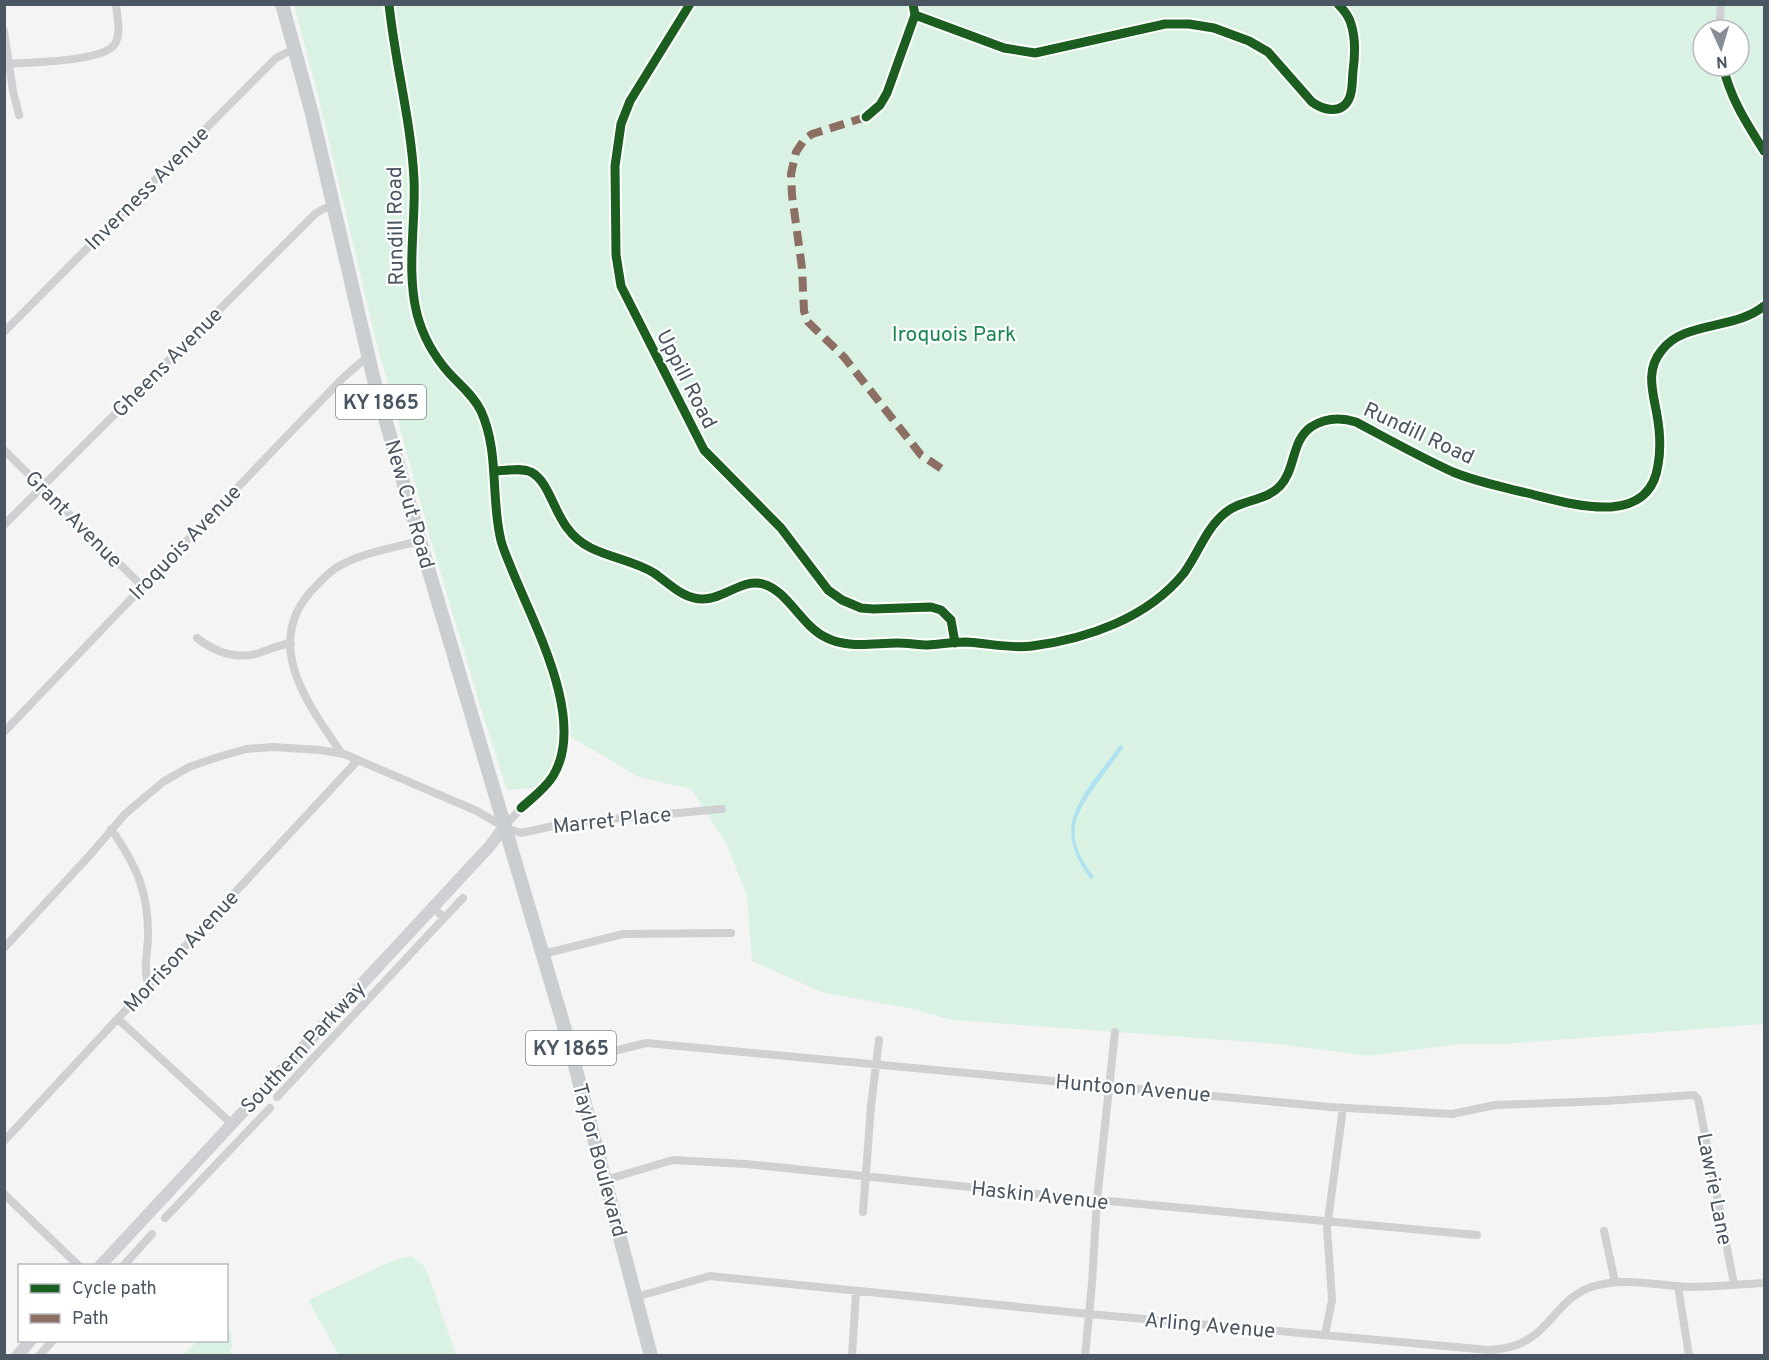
<svg xmlns="http://www.w3.org/2000/svg" width="1769" height="1360" font-family="Overpass,sans-serif">
  <style>
    .green { fill: #d9f2e3; fill-rule: evenodd }
    .water { fill: #aee2f0 }
    .lines { fill: none; stroke-linecap: round; stroke-linejoin: round }
    .street { stroke: #ced0d2; stroke-width: 8 }
    .secondary { stroke: #ced0d4; stroke-width: 12 }
    .primary { stroke: #caced1; stroke-width: 14 }
    .quiet { stroke: #8d6e63; stroke-width: 8; stroke-dasharray: 15 8; stroke-linecap: butt }
    .cycleway-casing { stroke: #fff; stroke-width: 13 }
    .cycleway { stroke: #1b5e20; stroke-width: 9 }
    .labels { text-anchor: middle; stroke-width: 4.5; stroke-linejoin: round; paint-order: stroke }
    .shield { fill: #fff; stroke: #808990; stroke-width: 1.5 }
    .shield-label { font-size: 20px; font-weight: bold; fill: #4a5661 }
    .street-label { font-size: 21px; fill: #4a5661; stroke: #fff }
    .park-label { font-size: 21px; fill: #17864f; stroke: #fff }
  </style>
  <rect width="100%" height="100%" fill="#f4f4f4"/>
  <path class="green" d="M294,5H1764V1024L1504,1044H1459L1368,1056L1280,1044L953,1020L909,1008L824,993L752,961L747,896L726,843L691,789L639,777L564,733L561,751L541,787L507,790L481,709L430,537L376,341L319,99ZM1703,30H1739V66H1703Z
    M411,1256L424,1266L428,1274L456,1355H339L308,1300L394,1260Z
    M227,1332L231,1333L232,1346L230,1352L233,1355H183L198,1341L226,1340Z"/>
  <path class="water" d="M1122,745L1123,748C1115,759 1107,770 1098,782C1071,820 1064,837 1094,877L1091,879C1046,822 1088,792 1119,746Z"/>
  <g class="lines">
    <path class="street" d="M389,4L413,167L414,214L412,272L414,301L418,318L428,345L450,373L470,395L484,418L495,471L500,537L540,638L562,705L563,740L555,773L544,788L521,808L504,827
      M690,4L630,101L621,124L615,166L616,255L621,286L704,450L781,528L828,590L842,600L861,608L873,609L931,607L941,610L951,620L955,643
      M915,15L1004,48L1035,53L1165,24H1189L1214,28L1249,41L1268,52L1312,102C1323,110 1341,115 1349,99C1353,91 1352,80 1353,71C1355,56 1356,39 1351,24C1349,16 1344,10 1338,4
      M1719,30L1721,4
      M4,31L13,91L19,115
      M9,64C31,62 108,62 116,42C121,31 117,16 116,4
      M1723,66C1730,98 1747,124 1764,151
      M866,117L880,105L887,93L915,15L913,4
      M4,332L276,58L294,49
      M4,450L143,587
      M495,471C506,471 520,467 531,472C555,485 553,530 591,548C611,558 635,561 654,573C670,584 683,599 703,599C724,599 743,578 763,584C787,590 801,625 825,637C847,649 874,643 897,643C908,643 918,645 928,645C941,644 953,642 965,642C988,643 1010,649 1032,646C1087,639 1148,618 1184,573C1198,554 1206,528 1225,513C1241,499 1265,502 1280,486C1296,469 1291,441 1311,427C1325,418 1340,417 1356,422C1388,439 1420,457 1453,472C1477,482 1503,487 1527,493C1568,503 1649,530 1658,465C1661,449 1660,432 1657,415C1653,392 1645,370 1662,350C1684,321 1735,330 1764,306
      M4,525L315,214L321,210L334,205
      M197,638C215,652 236,660 259,653C270,649 279,645 291,643
      M4,732L283,440L343,378L368,356
      M342,754C307,703 260,641 316,586C325,577 333,568 345,563C367,552 395,547 420,541
      M111,829C137,866 149,893 148,939C147,955 143,971 149,986
      M444,918L463,898
      M4,948L90,855L125,814L163,782L189,767L218,757L246,749L273,747L320,750L344,754L477,811L504,827L521,833L567,823L722,809
      M543,954L623,934L731,933
      M118,1019L232,1124
      M574,1061L646,1043L1330,1107L1452,1114L1495,1105L1605,1101L1694,1095L1698,1099L1699,1104L1734,1284
      M277,1097L444,918L433,907
      M4,1141L358,760
      M605,1180L673,1160L746,1164L1097,1200L1477,1235
      M4,1194L79,1266
      M863,1212L871,1106L879,1040
      M165,1218L270,1108
      M1604,1231L1615,1282
      M123,1266L152,1234
      M1678,1286L1689,1356
      M636,1297L710,1276L1089,1314L1489,1350C1551,1347 1548,1303 1591,1287C1624,1276 1658,1286 1691,1287C1716,1287 1740,1284 1764,1283
      M1325,1335L1332,1300L1327,1228L1343,1108
      M39,1356L53,1340
      M852,1356L856,1291
      M1085,1356L1092,1283L1097,1200L1115,1032"/>
    <path class="secondary" d="M100,1266L489,847L504,827
      M17,1356L31,1340"/>
    <path class="primary" d="M282,4L312,114L373,376L420,541L569,1043L651,1356"/>
    <path class="quiet" d="M866,117L812,134L804,140L796,152L791,174L792,195L802,268L804,311L808,322L844,357L921,455L945,471"/>
    <defs>
      <path id="cycleway" d="M389,4C395,63 411,120 414,179C416,224 406,270 417,314C423,337 434,356 449,373C460,385 474,396 481,411C499,451 491,495 500,536C502,548 508,559 512,570C534,625 587,720 553,776C545,789 532,798 521,808
        M690,4L630,101L621,124L615,166L616,255L621,286L704,450L781,528L828,590L842,600L861,608L873,609L931,607L941,610L951,620L955,643
        M915,15L1004,48L1035,53L1165,24H1189L1214,28L1249,41L1268,52L1312,102C1323,110 1341,115 1349,99C1353,91 1352,80 1353,71C1355,56 1356,39 1351,24C1349,16 1344,10 1338,4
        M1723,66C1730,98 1747,124 1764,151
        M866,117L880,105L887,93L915,15L913,4
        M495,471C506,471 520,467 531,472C555,485 553,530 591,548C611,558 635,561 654,573C670,584 683,599 703,599C724,599 743,578 763,584C787,590 801,625 825,637C847,649 874,643 897,643C908,643 918,645 928,645C941,644 953,642 965,642C988,643 1010,649 1032,646C1087,639 1148,618 1184,573C1198,554 1206,528 1225,513C1241,499 1265,502 1280,486C1296,469 1291,441 1311,427C1325,418 1340,417 1356,422C1388,439 1420,457 1453,472C1477,482 1503,487 1527,493C1568,503 1649,530 1658,465C1661,449 1660,432 1657,415C1653,392 1645,370 1662,350C1684,321 1735,330 1764,306"/>
    </defs>
    <use href="#cycleway" class="cycleway-casing"/>
    <use href="#cycleway" class="cycleway"/>
  </g>
  <g class="labels">
    <g class="shield">
      <rect x="336" y="385" width="90" height="34" rx="4.5"/>
      <rect x="526" y="1031" width="90" height="34" rx="4.5"/>
    </g>
    <g class="shield-label">
      <text x="381" y="409">KY 1865</text>
      <text x="571" y="1055">KY 1865</text>
    </g>
    <g class="street-label">
      <text transform="translate(147 188) rotate(-45)" y="7">Inverness Avenue</text>
      <text transform="translate(395 226) rotate(-91)" y="7">Rundill Road</text>
      <text transform="translate(167 362) rotate(-45)" y="7">Gheens Avenue</text>
      <text transform="translate(687 379) rotate(63)" y="7">Uppill Road</text>
      <text transform="translate(1419 433) rotate(25)" y="7">Rundill Road</text>
      <text transform="translate(410 504) rotate(74)" y="7">New Cut Road</text>
      <text transform="translate(74 519) rotate(45)" y="7">Grant Avenue</text>
      <text transform="translate(185 542) rotate(-46)" y="7">Iroquois Avenue</text>
      <text transform="translate(612 820) rotate(-6)" y="7">Marret Place</text>
      <text transform="translate(181 951) rotate(-47)" y="7">Morrison Avenue</text>
      <text transform="translate(303 1047) rotate(-47)" y="7">Southern Parkway</text>
      <text transform="translate(1133 1088) rotate(5)" y="7">Huntoon Avenue</text>
      <text transform="translate(600 1160) rotate(75)" y="7">Taylor Boulevard</text>
      <text transform="translate(1715 1189) rotate(79)" y="7">Lawrie Lane</text>
      <text transform="translate(1040 1195) rotate(6)" y="7">Haskin Avenue</text>
      <text transform="translate(1210 1325) rotate(5)" y="7">Arling Avenue</text>
    </g>
    <g class="park-label">
      <text x="954" y="341">Iroquois Park</text>
    </g>
  </g>
  <rect width="1769" height="1360" fill="none" stroke="#4a5661" stroke-width="12"/>
  <rect x="18" y="1264" width="210" height="78" fill="#ffffff" stroke="#b7bbc0" stroke-width="1.5"/>
  <rect x="30" y="1284" width="30" height="9" fill="#1b5e20" stroke="#b7bbc0" stroke-width="1.5"/>
  <text x="72" y="1294" font-size="18" fill="#4a5661">Cycle path</text>
  <rect x="30" y="1314" width="30" height="9" fill="#8d6e63" stroke="#b7bbc0" stroke-width="1.5"/>
  <text x="72" y="1324" font-size="18" fill="#4a5661">Path</text>
  <g transform="translate(1721 48) rotate(176)"><circle r="28" fill="#ffffff" stroke="#b7bbc0" stroke-width="1.5"/>
  <path d="M0-4.5L10 22L0 15L-10 22Z" fill="#868d94"/>
  <text y="-9" font-size="16" font-weight="bold" text-anchor="middle" fill="#4a5661">N</text>
  </g>
</svg>
